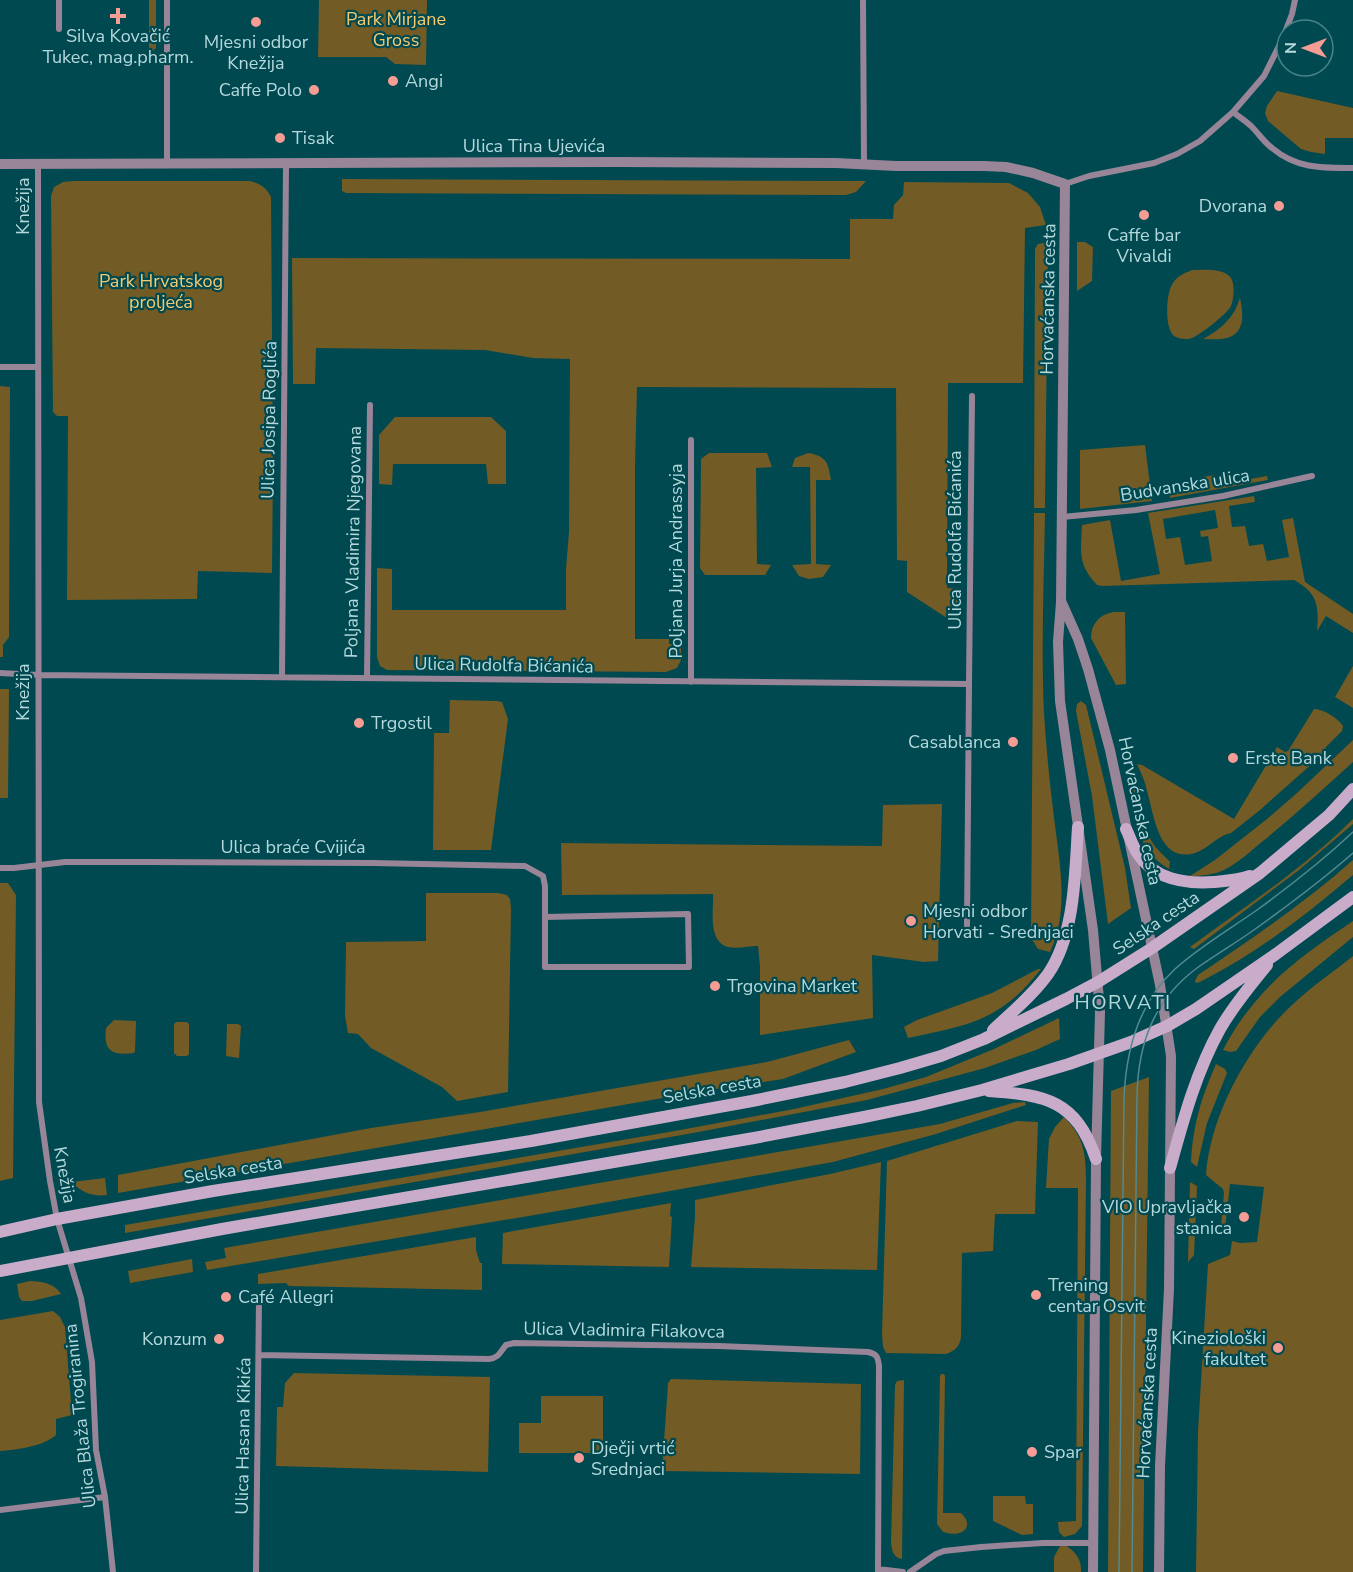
<svg xmlns="http://www.w3.org/2000/svg" width="1353" height="1572" font-family="'Nunito Sans',sans-serif">
  <style>
    .green { fill: #725b25; fill-rule: evenodd }
    .lines { fill: none; stroke-linecap: round; stroke-linejoin: round }
    .minor { stroke: #988598; stroke-width: 6 }
    .tertiary { stroke: #988598; stroke-width: 10 }
    .secondary { stroke: #c9acca; stroke-width: 12 }
    .tram { stroke: #518a90; stroke-width: 1.5 }
    .poi-dot { fill: #f59c94; stroke: #004950; stroke-width: 2 }
    .labels { text-anchor: middle; stroke-width: 4.5; stroke-linejoin: round; paint-order: stroke }
    .park-label { font-size: 18px; fill: #f5cb70; stroke: #004950 }
    .poi-label { font-size: 18px; fill: #b4d9dd; stroke: #004950; text-anchor: start }
    .street-label { font-size: 18px; fill: #b4d9dd; stroke: #004950 }
    .neighbourhood-label { font-size: 20px; letter-spacing: 1.5px; fill: #b4d9dd; stroke: #004950 }
  </style>
  <rect width="100%" height="100%" fill="#004950"/>
  <path class="green" d="M149,0H156V48L152,52L149,50Z
    M319,0H427L426,65L395,64L386,57H318Z
    M1277,91L1353,108V138H1325V154L1311,152L1301,149L1268,121L1265,113L1267,106Z
    M342,179L855,181H866L856,192L846,195L346,193L342,191Z
    M74,181H250C261,184 266,187 271,197L273,462L272,573L198,571L197,599L67,600L68,416H57L53,412L51,196L54,187L63,182Z
    M904,182L1009,183L1028,193L1040,207L1046,225L1025,228L1023,383H948L947,588L963,589L953,622L907,592V561L897,560L896,388L637,387L635,467V639H669V644H681V660L677,668L666,672L387,670L380,666L377,657V568L392,569V610H566V569L569,532L570,359L533,358L485,350L316,348L315,384H293L292,258L850,259V219H893L894,205L903,195Z
    M1048,242L1045,508H1034L1035,249L1038,244Z
    M1077,242H1085L1093,247L1092,281L1077,291Z
    M1192,270C1203,270 1219,268 1228,275C1236,280 1234,298 1231,306C1227,314 1200,335 1192,338C1187,340 1178,339 1174,336C1164,328 1166,292 1173,283C1177,276 1185,273 1192,270Z
    M1240,298C1243,312 1246,333 1227,338C1220,340 1210,339 1203,339C1221,329 1234,318 1240,298Z
    M0,386L10,387L9,637L3,645V657H0Z
    M395,417H491L506,431V484H488L486,464H393L392,485L379,484V435Z
    M1145,445L1152,501L1080,509V450Z
    M709,453H767L772,467L756,468L757,564L771,565L765,575H705L700,568L701,459Z
    M808,453C827,456 828,463 831,480H816V564L831,565L823,577L809,579L799,576L792,565L811,564L810,467H792L795,458Z
    M1215,475L1216,485L1267,476L1268,480L1170,498V494L1204,489L1203,477Z
    M1254,496L1255,502L1229,506L1232,527L1245,526L1249,546L1263,544L1267,561L1289,557L1282,520L1293,518L1305,582L1353,614V633L1326,616L1317,631C1319,606 1318,593 1294,580L1103,586L1097,585C1077,563 1081,552 1082,525L1110,520L1121,581L1160,574L1148,513ZM1215,510L1218,528L1200,531L1201,537L1208,536L1212,561L1185,565L1180,537L1166,539L1163,519Z
    M1034,513H1045C1044,579 1041,647 1044,713C1046,745 1049,777 1053,809C1058,856 1071,907 1050,952L1038,949L1031,938Z
    M1113,612H1125L1126,684L1116,685L1091,638C1091,624 1099,615 1113,612Z
    M1353,666V708L1335,697Z
    M0,689H9L8,798H0Z
    M450,700L497,701L502,702L508,719L491,850H433L434,733H449Z
    M1081,701L1086,705L1125,868L1131,908L1108,924L1092,796L1076,711L1077,704Z
    M1314,709C1323,709 1338,718 1343,726L1342,731L1326,747L1323,754L1260,810L1231,833C1218,835 1208,849 1195,853C1158,864 1154,814 1147,791C1145,781 1141,773 1137,764L1142,765L1234,819L1277,747L1285,752L1288,751Z
    M1353,740V762C1323,789 1294,816 1263,841C1251,851 1239,862 1226,869C1214,875 1202,876 1190,876L1215,860L1267,819L1297,793Z
    M1133,787C1143,797 1144,822 1149,836C1154,848 1162,853 1170,862L1169,869C1135,848 1137,823 1133,787Z
    M942,804L938,961L924,962L872,955L873,1018L760,1035V966L758,946C749,946 737,949 728,947C707,941 714,909 713,894L562,895L561,843L882,846L883,805Z
    M1353,819V824L1299,870L1194,949L1190,947C1246,906 1304,868 1353,819Z
    M1353,860V875C1306,915 1256,954 1200,982L1196,983L1195,981L1198,975C1251,939 1305,903 1353,860Z
    M0,883H8L16,895L13,1178L0,1181Z
    M426,893H498L507,895L510,899L511,908L508,1092L457,1101L442,1087L371,1048L358,1034L348,1033L345,1016L346,942L426,941Z
    M1353,921V937L1280,997L1260,1017L1236,1051L1230,1052L1223,1050C1231,1035 1240,1020 1251,1007C1278,972 1316,946 1353,921Z
    M1353,956V1572H1196L1198,1431L1208,1264L1230,1255L1232,1241L1240,1243L1257,1242L1264,1187L1230,1184L1225,1228L1221,1227L1224,1193L1223,1189L1206,1175C1210,1115 1249,1045 1292,1005C1311,987 1333,972 1353,956Z
    M1038,969H1041C1000,1021 970,1025 908,1038L904,1027L917,1020L992,993Z
    M1059,1018L1060,1039L1036,1050L985,1068L867,1100L693,1133L125,1233V1225L669,1132L794,1109L883,1089L926,1077L994,1049Z
    M114,1020L136,1021L135,1051L134,1053C112,1056 103,1051 106,1028Z
    M176,1022H187L189,1024V1054L187,1056H177L174,1053V1024Z
    M227,1024H238L241,1026L239,1058L226,1056Z
    M849,1040L856,1052L783,1079L703,1091L118,1193V1175L371,1128L480,1112L767,1062Z
    M1216,1064L1225,1069L1227,1073L1207,1123L1197,1167L1191,1162C1193,1124 1201,1099 1216,1064Z
    M1149,1077L1143,1572H1108L1111,1091Z
    M1025,1102L1026,1105L936,1134L833,1162L552,1212L207,1270L205,1262L226,1258L224,1248L940,1124L1013,1103Z
    M1064,1117C1084,1137 1086,1154 1086,1181L1082,1526L1075,1534L1064,1537L1059,1532L1058,1522L1076,1521L1078,1188H1046L1049,1139L1055,1127Z
    M1017,1121L1038,1122L1035,1214H995L993,1251L962,1253L961,1337C960,1346 955,1351 946,1354L886,1353L883,1347L882,1334L887,1161Z
    M881,1162L877,1270L691,1267L695,1217V1200L830,1174Z
    M105,1178L107,1195C92,1197 81,1192 72,1182Z
    M1190,1182L1197,1186L1194,1255L1188,1262Z
    M671,1203L670,1216L672,1217L669,1267L502,1264L503,1233Z
    M476,1237V1250L480,1263H482V1290L289,1286L286,1283L258,1284V1274Z
    M192,1259L193,1272L130,1283L128,1271Z
    M30,1281C42,1281 55,1284 61,1294L32,1301H22L19,1297L17,1284Z
    M53,1311L60,1317L65,1327L72,1415L56,1419V1435C44,1446 16,1450 0,1451V1320Z
    M294,1373L490,1377L488,1472L276,1466L277,1407H283L285,1383Z
    M941,1374H944L945,1376L943,1513H961C969,1520 970,1530 959,1533C953,1535 948,1533 943,1532L937,1524L940,1376Z
    M671,1379L861,1384L860,1474L662,1471L668,1383Z
    M904,1380L902,1559C893,1558 892,1550 891,1543L895,1385L897,1381Z
    M541,1396H603V1453H519V1423H541Z
    M993,1496H1025L1026,1504H1033V1534L1022,1535L993,1521Z
    M1065,1545C1076,1552 1082,1560 1081,1572H1054V1557L1060,1546Z"/>
  <g class="lines">
    <path class="minor" d="M863,0L864,164
      M59,29V0
      M1233,112C1239,117 1246,121 1252,127C1259,134 1264,142 1272,148C1297,169 1322,168 1353,168
      M167,163V0
      M38,164L39,1102L50,1181L57,1219L81,1298L92,1362L96,1450L105,1497L113,1572
      M1065,184L1089,176L1154,163L1177,154L1200,141L1233,112L1264,76L1282,40L1292,14L1295,0
      M0,367H38
      M691,440V682
      M1062,517L1136,510L1223,496L1312,476
      M0,673L38,675L969,684L967,925
      M282,677L286,164
      M367,678L370,405
      M969,684L972,396
      M0,868H14L65,862H150L372,863L525,866L543,876L545,886V967H689L688,914L545,917
      M259,1355L489,1359C499,1358 500,1352 506,1345L514,1343L718,1346L868,1352C877,1354 878,1357 879,1366L878,1572
      M0,1510L105,1497
      M878,1569L903,1572
      M256,1572L259,1300
      M910,1572L936,1554L944,1551L981,1547L1043,1543H1093"/>
    <path class="tertiary" d="M0,164L619,162L836,163L896,166H984L1006,167L1033,173L1065,184L1061,602L1058,642L1060,701L1093,930L1100,1012L1096,1159L1093,1572
      M1062,603L1078,639L1088,669L1110,750L1160,985L1171,1056L1169,1289L1160,1466L1159,1572"/>
    <path class="secondary" d="M1126,829C1130,837 1133,847 1138,854C1155,880 1185,884 1214,882C1226,881 1239,880 1250,876
      M993,1030C1012,1012 1033,995 1048,974C1075,935 1075,874 1078,827
      M989,1091C1046,1095 1076,1100 1096,1159
      M1170,1168C1183,1121 1196,1072 1220,1029C1233,1006 1250,986 1267,965
      M0,1232L57,1219L213,1191L531,1141L752,1101L845,1082L900,1068L941,1056L984,1039L1066,999L1098,982L1152,948L1260,873L1329,815L1353,789
      M0,1271L222,1229L754,1138L864,1117L917,1106L982,1090L1069,1064L1131,1042L1167,1026L1196,1009L1276,954L1353,897"/>
    <path class="tram" d="M1119,1572L1124,1098C1126,1050 1138,1003 1175,969C1199,947 1230,929 1257,910C1290,886 1323,860 1353,832
      M1132,1572L1137,1096C1138,1043 1154,1000 1197,968C1215,955 1234,944 1251,932C1286,907 1321,881 1353,853"/>
  </g>
  <g class="poi-dot">
    <path d="M115 7h6v6h6v6h-6v6h-6v-6h-6v-6h6z"/>
    <circle cx="256" cy="22" r="6"/>
    <circle cx="393" cy="81" r="6"/>
    <circle cx="314" cy="90" r="6"/>
    <circle cx="280" cy="138" r="6"/>
    <circle cx="1279" cy="206" r="6"/>
    <circle cx="1144" cy="215" r="6"/>
    <circle cx="359" cy="723" r="6"/>
    <circle cx="1013" cy="742" r="6"/>
    <circle cx="1233" cy="758" r="6"/>
    <circle cx="911" cy="921" r="6"/>
    <circle cx="715" cy="986" r="6"/>
    <circle cx="1244" cy="1217" r="6"/>
    <circle cx="1036" cy="1295" r="6"/>
    <circle cx="226" cy="1297" r="6"/>
    <circle cx="219" cy="1339" r="6"/>
    <circle cx="1278" cy="1348" r="6"/>
    <circle cx="1032" cy="1452" r="6"/>
    <circle cx="579" cy="1458" r="6"/>
  </g>
  <g class="labels">
    <g class="park-label">
      <text x="396" y="25">Park Mirjane<tspan x="396" dy="21">Gross</tspan></text>
      <text x="161" y="287">Park Hrvatskog<tspan x="161" dy="21">proljeća</tspan></text>
    </g>
    <g class="poi-label">
      <text x="118" y="42" text-anchor="middle">Silva Kovačić<tspan x="118" dy="21">Tukec, mag.pharm.</tspan></text>
      <text x="256" y="48" text-anchor="middle">Mjesni odbor<tspan x="256" dy="21">Knežija</tspan></text>
      <text x="405" y="87">Angi</text>
      <text x="302" y="96" text-anchor="end">Caffe Polo</text>
      <text x="292" y="144">Tisak</text>
      <text x="1267" y="212" text-anchor="end">Dvorana</text>
      <text x="1144" y="241" text-anchor="middle">Caffe bar<tspan x="1144" dy="21">Vivaldi</tspan></text>
      <text x="371" y="729">Trgostil</text>
      <text x="1001" y="748" text-anchor="end">Casablanca</text>
      <text x="1245" y="764">Erste Bank</text>
      <text x="923" y="917">Mjesni odbor<tspan x="923" dy="21">Horvati - Srednjaci</tspan></text>
      <text x="727" y="992">Trgovina Market</text>
      <text x="1232" y="1213" text-anchor="end">VIO Upravljačka<tspan x="1232" dy="21">stanica</tspan></text>
      <text x="1048" y="1291">Trening<tspan x="1048" dy="21">centar Osvit</tspan></text>
      <text x="238" y="1303">Café Allegri</text>
      <text x="1266" y="1344" text-anchor="end">Kineziološki<tspan x="1266" dy="21">fakultet</tspan></text>
      <text x="207" y="1345" text-anchor="end">Konzum</text>
      <text x="591" y="1454">Dječji vrtić<tspan x="591" dy="21">Srednjaci</tspan></text>
      <text x="1044" y="1458">Spar</text>
    </g>
    <g class="street-label">
      <text x="534" y="152">Ulica Tina Ujevića</text>
      <text transform="translate(23 206) rotate(-90)" y="6">Knežija</text>
      <text transform="translate(1048 299) rotate(-89)" y="6">Horvaćanska cesta</text>
      <text transform="translate(269 420) rotate(-89)" y="6">Ulica Josipa Roglića</text>
      <text transform="translate(1185 485) rotate(-9)" y="6">Budvanska ulica</text>
      <text transform="translate(955 540) rotate(-90)" y="6">Ulica Rudolfa Bićanića</text>
      <text transform="translate(353 542) rotate(-89)" y="6">Poljana Vladimira Njegovana</text>
      <text transform="translate(676 561) rotate(-90)" y="6">Poljana Jurja Andrassyja</text>
      <text transform="translate(504 665) rotate(1)" y="6">Ulica Rudolfa Bićanića</text>
      <text transform="translate(23 692) rotate(-90)" y="6">Knežija</text>
      <text transform="translate(1140 811) rotate(78)" y="6">Horvaćanska cesta</text>
      <text x="293" y="853">Ulica braće Cvijića</text>
      <text transform="translate(1156 923) rotate(-34)" y="6">Selska cesta</text>
      <text transform="translate(712 1089) rotate(-10)" y="6">Selska cesta</text>
      <text transform="translate(233 1170) rotate(-9)" y="6">Selska cesta</text>
      <text transform="translate(65 1175) rotate(80)" y="6">Knežija</text>
      <text transform="translate(624 1330) rotate(1)" y="6">Ulica Vladimira Filakovca</text>
      <text transform="translate(1147 1403) rotate(-87)" y="6">Horvaćanska cesta</text>
      <text transform="translate(80 1416) rotate(-96)" y="6">Ulica Blaža Trogiranina</text>
      <text transform="translate(243 1436) rotate(-89)" y="6">Ulica Hasana Kikića</text>
    </g>
    <g class="neighbourhood-label">
      <text x="1123" y="1009">HORVATI</text>
    </g>
  </g>
  <g transform="translate(1305 48) rotate(270)"><circle r="28" fill="#004950" stroke="#488388" stroke-width="1.5"/>
  <path d="M0-4.5L10 22L0 15L-10 22Z" fill="#f59c94"/>
  <text y="-9" font-size="16" font-weight="bold" text-anchor="middle" fill="#b4d9dd">N</text>
  </g>
</svg>
